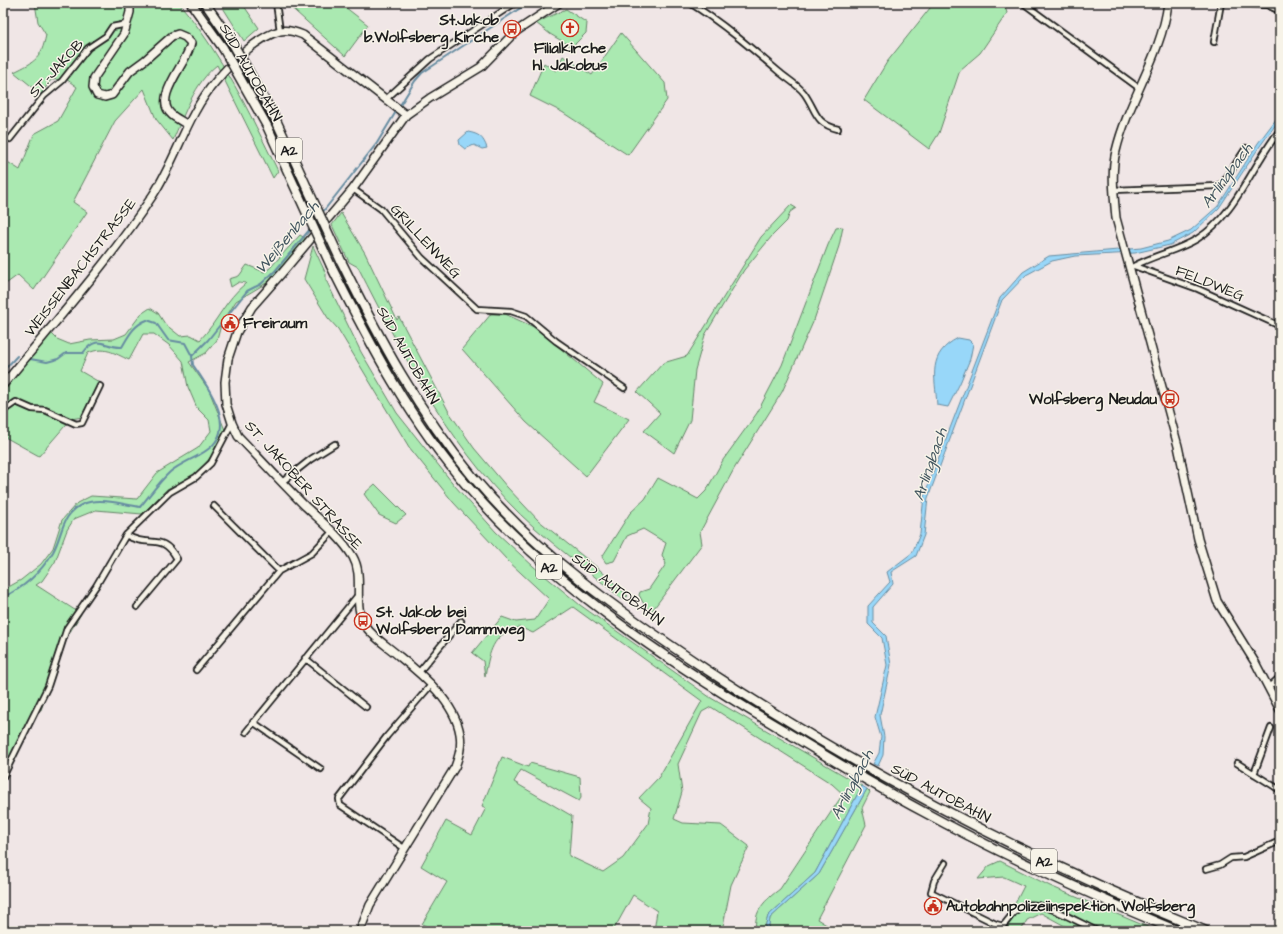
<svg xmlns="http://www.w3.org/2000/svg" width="1283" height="934" font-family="'Architects Daughter',sans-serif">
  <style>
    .green { fill: #aae9b1; stroke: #638266 }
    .water { fill: #98d7f9; stroke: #668ca1 }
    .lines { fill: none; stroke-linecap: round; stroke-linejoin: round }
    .stream { stroke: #668ca1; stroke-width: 2 }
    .street-casing { stroke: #1c1c1c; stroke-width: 8 }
    .secondary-casing { stroke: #1c1c1c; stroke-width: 10 }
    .highway-casing { stroke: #1c1c1c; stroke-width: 11 }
    .street { stroke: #f7f3e8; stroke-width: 4.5 }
    .secondary { stroke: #f7f3e8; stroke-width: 7 }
    .highway { stroke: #f7f3e8; stroke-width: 8 }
    .highway-bridge-casing { stroke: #1c1c1c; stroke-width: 11; stroke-linecap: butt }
    .highway-bridge { stroke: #f7f3e8; stroke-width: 8 }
    .labels { text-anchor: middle; stroke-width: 3; stroke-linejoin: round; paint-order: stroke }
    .shield { fill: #f7f3e8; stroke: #5e5c59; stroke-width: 1 }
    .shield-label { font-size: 14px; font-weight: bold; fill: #1c1c1c }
    .poi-label { font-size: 15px; font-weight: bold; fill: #1c1c1c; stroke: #f7f3e8; text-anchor: start }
    .street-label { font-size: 15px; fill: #1c1c1c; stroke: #f7f3e8 }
    .water-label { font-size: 16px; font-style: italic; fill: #41545e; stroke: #f7f3e8 }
  </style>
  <rect width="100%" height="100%" fill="#f0e6e6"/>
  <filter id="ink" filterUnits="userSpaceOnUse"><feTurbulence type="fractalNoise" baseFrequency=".025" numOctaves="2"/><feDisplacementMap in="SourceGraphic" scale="8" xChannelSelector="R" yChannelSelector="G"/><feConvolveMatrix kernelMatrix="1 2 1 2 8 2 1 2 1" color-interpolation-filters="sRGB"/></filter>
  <g filter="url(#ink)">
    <path class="green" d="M35,3H179C223,56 248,110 278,171L273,178L217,65C195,82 184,115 173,140L156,119L144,89L115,121L73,202L87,212L34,290L18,275L3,286V159L20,170L34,134L58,121L77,87L66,79L51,80L41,94L14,72C36,61 41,59 46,35L38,22Z
      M220,3H242L259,28L244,41Z
      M286,3H340L368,25L345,56Z
      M934,3H1004L1007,13L980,53L960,70L939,133L929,149L864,100L887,62Z
      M566,9L587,23L586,33L572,47L550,34L536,23Z
      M621,33L665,83L667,100L628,155L562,112L530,96L544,63L556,71L563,56L592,75Z
      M791,205L796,208L790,212L787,221L772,236L744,270L705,335L695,370L690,420L674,453L644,431L660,413L637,392L663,363L687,356L761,237Z
      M341,213L365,253L397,320L399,317L449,412L474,448L507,487L538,520L599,569L628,596L622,599C594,575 563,553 535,528C456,458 405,360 358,267L349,262L332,225Z
      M843,227L839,246L814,320L782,392L734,469L700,532L702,544L651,612L645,606L639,595L640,592L649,589L666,564L662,555L666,543L643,529L627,536L614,561L606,563L602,557L630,513L645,499L658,478L698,499L706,491L723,460L757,413L782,365L828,245L836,228Z
      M300,235L308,240L270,281L236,301L221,325L217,340L206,353L189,362L209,390L225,430L216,450L198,473L167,489L142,514L96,510L74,519L67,530L55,562L42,581L36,585L81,614L65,640L41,710H33L3,771V590L21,580L41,564L53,548L62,520L77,503L91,496L137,499L157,473L198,448L211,431L209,420L197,408L188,387L183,361L169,345L154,334H143L129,360C114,353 105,346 88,353L80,371L99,382L82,417L71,419L39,456L3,436V388L50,332L57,339L69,344L90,340L114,339L126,334L141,314L150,308L158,313L165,324L180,336L191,335L200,340C218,321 225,300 246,283L239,282L231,287L229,279L239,276L247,265L264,272L270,268Z
      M313,246L326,274V280L361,352L397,413L455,486L496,532L533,566L580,605L711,698L862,786L815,873L768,916L764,931H756C753,911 765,900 780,889L843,794L832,784L711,707L702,712L678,764L682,792L674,819L683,823L721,825L749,846L731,885L722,931H654L657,911L633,895L613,931H435L422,924L447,882L421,866L446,821L472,835L486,808L482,806L502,757L528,767L530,763L580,777L581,798L579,801L521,770L514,782L572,816L569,856L603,872L623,858L648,824L651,808L639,798L659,777L702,701L573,607L533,633L519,627C515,630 512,630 507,632C490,640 488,661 485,677L483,661L472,653L502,617L516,622L535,620L549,599L507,560L453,502L409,447L338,329L328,318L304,279Z
      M491,314H505L536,328L603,384L594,402L629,419L586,476L526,422L462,349Z
      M375,484L406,515L396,523L379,515L364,494Z
      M867,789L870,792L862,808L866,825L817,919L836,931H768L770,918L819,874Z
      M1000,861L1050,886L1157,931H1074L1041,913L1027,920L1021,931H1001L1024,886L1004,877L978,879L989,866Z"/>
    <path class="water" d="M1280,114V119L1260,146L1219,208L1193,233L1170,245L1135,253L1075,256L1052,261L1026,275L1002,300L928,498L924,535L916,556L891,572L893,584L873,607V623L886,636L891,665L880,715L884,737L883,755L878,766L873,764L879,753L881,737L875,717L887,665L882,638L868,624V606L890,582L887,572L912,553L920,534L924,496L1000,298L1023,272L1049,256L1141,248L1168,241L1191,230L1218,206L1258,143Z
      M468,132C479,134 483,137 487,148L482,149L474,145L465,149L460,145L459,140Z
      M958,338L969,340L973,344L970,359L960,383L948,407L937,405C935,376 927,354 958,338Z
      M862,786L867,789L819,874L770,918L768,931H764L768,916L815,873Z"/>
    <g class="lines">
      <path class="stream" d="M399,107L415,81L422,73L528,3
        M322,213L377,143L397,110
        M30,359L47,362L58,359L66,353H83C98,333 105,348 122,347C129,335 134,325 147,320L156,323L168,340L185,343L192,356
        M3,371L17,356
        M3,597C24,588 41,572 53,552C63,534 61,514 83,504C99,497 123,504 140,507C150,495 159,482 170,472C181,463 196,458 207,450C239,428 208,387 193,365L192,356L208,340L247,291L261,284L275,271L311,228"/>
      <defs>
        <path id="street" d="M276,3L280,31
          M690,3C722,23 750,47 778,71C787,79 797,84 804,93C817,111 814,123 838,129
          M1023,3L1139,88
          M1234,3L1267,5L1280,11
          M1214,42L1221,3
          M386,99L430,59L515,3
          M1274,138L1280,141
          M10,139L44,96L62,81L88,48L106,36L112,27L127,24
          M353,189L381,209L422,258L477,309L511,311L526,316L556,341L624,388
          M1114,190L1218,186L1223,183L1246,148
          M1134,266C1154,255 1177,251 1197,239C1236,215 1252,165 1280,130
          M1134,266L1198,289L1280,326
          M3,411L16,402L32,409L45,410L76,424L82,423L100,386
          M282,482L311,459L335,444
          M214,506L279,571
          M126,535C149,549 162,531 177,559L137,607
          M305,658L366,707
          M196,670L279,571L312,553L332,532
          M419,672L461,621
          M1269,687L1280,677
          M253,722L321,769
          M246,732L358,595
          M1237,763L1280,790
          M1254,774L1271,728
          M3,777L48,686L67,628L96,586L126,535L170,492L196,477L211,463L232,423
          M404,848L340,805L339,799L387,736L431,685
          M945,863L934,881L931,892L996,924L1003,926C1008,920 1014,911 1020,907C1037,896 1079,923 1097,931
          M1206,869L1220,865L1231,858L1244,857L1280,841"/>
        <path id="secondary" d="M130,3V12L124,34L94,78L93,87L97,95L105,97L112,95L130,71L145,60L172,36L178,34L185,37L191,43C188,63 151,98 172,115C177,119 183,122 188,125
          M1168,3C1162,55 1128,100 1116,151C1111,172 1114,196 1116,218L1178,446L1198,539L1217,601L1256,664L1280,710
          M3,385C54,323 109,262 153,195C177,158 187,114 216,81C230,64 258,36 280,31C288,29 296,32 303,35L406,115
          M360,931L370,905L455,767C459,756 462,746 460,734C455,703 424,676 400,657C389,647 375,639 366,627C351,605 365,578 353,557C341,537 321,521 305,506C282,483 260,459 238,436L232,423L226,404L225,382L228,359L237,332L252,307L282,273L353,189L406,115L430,98L481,67L515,32L559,3"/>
        <path id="highway" d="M191,3L223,48
          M205,3L232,42
          M341,261C379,338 418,411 473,477C538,555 623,614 707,670C865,774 1031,860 1206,931
          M331,266C370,344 410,421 468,487C555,587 670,663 783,730C829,758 875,786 922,811C1004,856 1091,895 1178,931"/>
      </defs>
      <use href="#street" class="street-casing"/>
      <use href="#secondary" class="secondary-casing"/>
      <use href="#highway" class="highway-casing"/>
      <use href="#street" class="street"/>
      <use href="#secondary" class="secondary"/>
      <use href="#highway" class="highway"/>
      <defs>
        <path id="highway-bridge" d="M232,42L275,118L341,261
          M223,48L267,126L331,266"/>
      </defs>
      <use href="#highway-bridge" class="highway-bridge-casing"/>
      <use href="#highway-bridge" class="highway-bridge"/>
    </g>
  </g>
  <defs>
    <symbol id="church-ring" viewBox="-11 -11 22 22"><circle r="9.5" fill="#f7f3e8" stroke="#c8321e" stroke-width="1.5"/><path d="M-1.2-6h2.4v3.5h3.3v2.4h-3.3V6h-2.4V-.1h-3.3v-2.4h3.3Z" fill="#c8321e"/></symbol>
    <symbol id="bus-ring" viewBox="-11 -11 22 22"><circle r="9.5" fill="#f7f3e8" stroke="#c8321e" stroke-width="1.5"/><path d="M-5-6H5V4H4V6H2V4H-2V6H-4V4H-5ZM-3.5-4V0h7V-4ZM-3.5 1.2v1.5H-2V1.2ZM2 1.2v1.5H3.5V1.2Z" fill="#c8321e"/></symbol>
    <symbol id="civic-ring" viewBox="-11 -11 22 22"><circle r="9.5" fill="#f7f3e8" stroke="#c8321e" stroke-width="1.5"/><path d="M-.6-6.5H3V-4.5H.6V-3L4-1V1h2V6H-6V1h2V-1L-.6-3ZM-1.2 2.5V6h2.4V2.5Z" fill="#c8321e"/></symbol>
  </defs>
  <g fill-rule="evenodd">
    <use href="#church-ring" x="560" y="18" width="20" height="20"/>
    <use href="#bus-ring" x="502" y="19" width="20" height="20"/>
    <use href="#civic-ring" x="220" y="313" width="20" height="20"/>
    <use href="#bus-ring" x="1160" y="389" width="20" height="20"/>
    <use href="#bus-ring" x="353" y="611" width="20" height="20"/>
    <use href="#civic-ring" x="923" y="896" width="20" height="20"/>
  </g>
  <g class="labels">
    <g class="shield">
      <rect x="276" y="138" width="26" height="24" rx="3"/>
      <rect x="536" y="555" width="26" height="24" rx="3"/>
      <rect x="1031" y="849" width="26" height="24" rx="3"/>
    </g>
    <g class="shield-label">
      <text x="289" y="155">A2</text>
      <text x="549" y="572">A2</text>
      <text x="1044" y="866">A2</text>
    </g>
    <g class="poi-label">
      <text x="499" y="25" text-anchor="end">St.Jakob<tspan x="499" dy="17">b.Wolfsberg Kirche</tspan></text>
      <text x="570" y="53" text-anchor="middle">Filialkirche<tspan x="570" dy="17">hl. Jakobus</tspan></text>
      <text x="243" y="328">Freiraum</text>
      <text x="1157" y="404" text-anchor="end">Wolfsberg Neudau</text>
      <text x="376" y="617">St. Jakob bei<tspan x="376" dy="17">Wolfsberg Dammweg</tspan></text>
      <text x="946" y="911">Autobahnpolizeiinspektion Wolfsberg</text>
    </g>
    <g class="street-label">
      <text transform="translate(56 68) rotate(-47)" y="5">ST.-JAKOB</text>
      <text transform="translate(251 72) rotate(60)" y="5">SÜD AUTOBAHN</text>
      <text transform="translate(426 241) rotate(47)" y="5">GRILLENWEG</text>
      <text transform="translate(80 267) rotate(-52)" y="5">WEISSENBACHSTRASSE</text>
      <text transform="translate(1210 283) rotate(22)" y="5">FELDWEG</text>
      <text transform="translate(408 355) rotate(60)" y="5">SÜD AUTOBAHN</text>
      <text transform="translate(304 485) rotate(48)" y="5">ST. JAKOBER STRASSE</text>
      <text transform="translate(618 589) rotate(37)" y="5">SÜD AUTOBAHN</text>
      <text transform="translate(941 793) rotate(28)" y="5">SÜD AUTOBAHN</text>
    </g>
    <g class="water-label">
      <text transform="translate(1226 175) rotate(-54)" y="6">Arlingbach</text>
      <text transform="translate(286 237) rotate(-50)" y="6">Weißenbach</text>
      <text transform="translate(929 464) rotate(-71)" y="6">Arlingbach</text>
      <text transform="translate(851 784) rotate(-63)" y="6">Arlingbach</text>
    </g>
  </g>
  <rect width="1283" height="934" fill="none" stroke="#f7f3e8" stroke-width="16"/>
  <rect x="8" y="8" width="1267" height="918" fill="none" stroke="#1c1c1c" stroke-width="1.5" filter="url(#ink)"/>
</svg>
